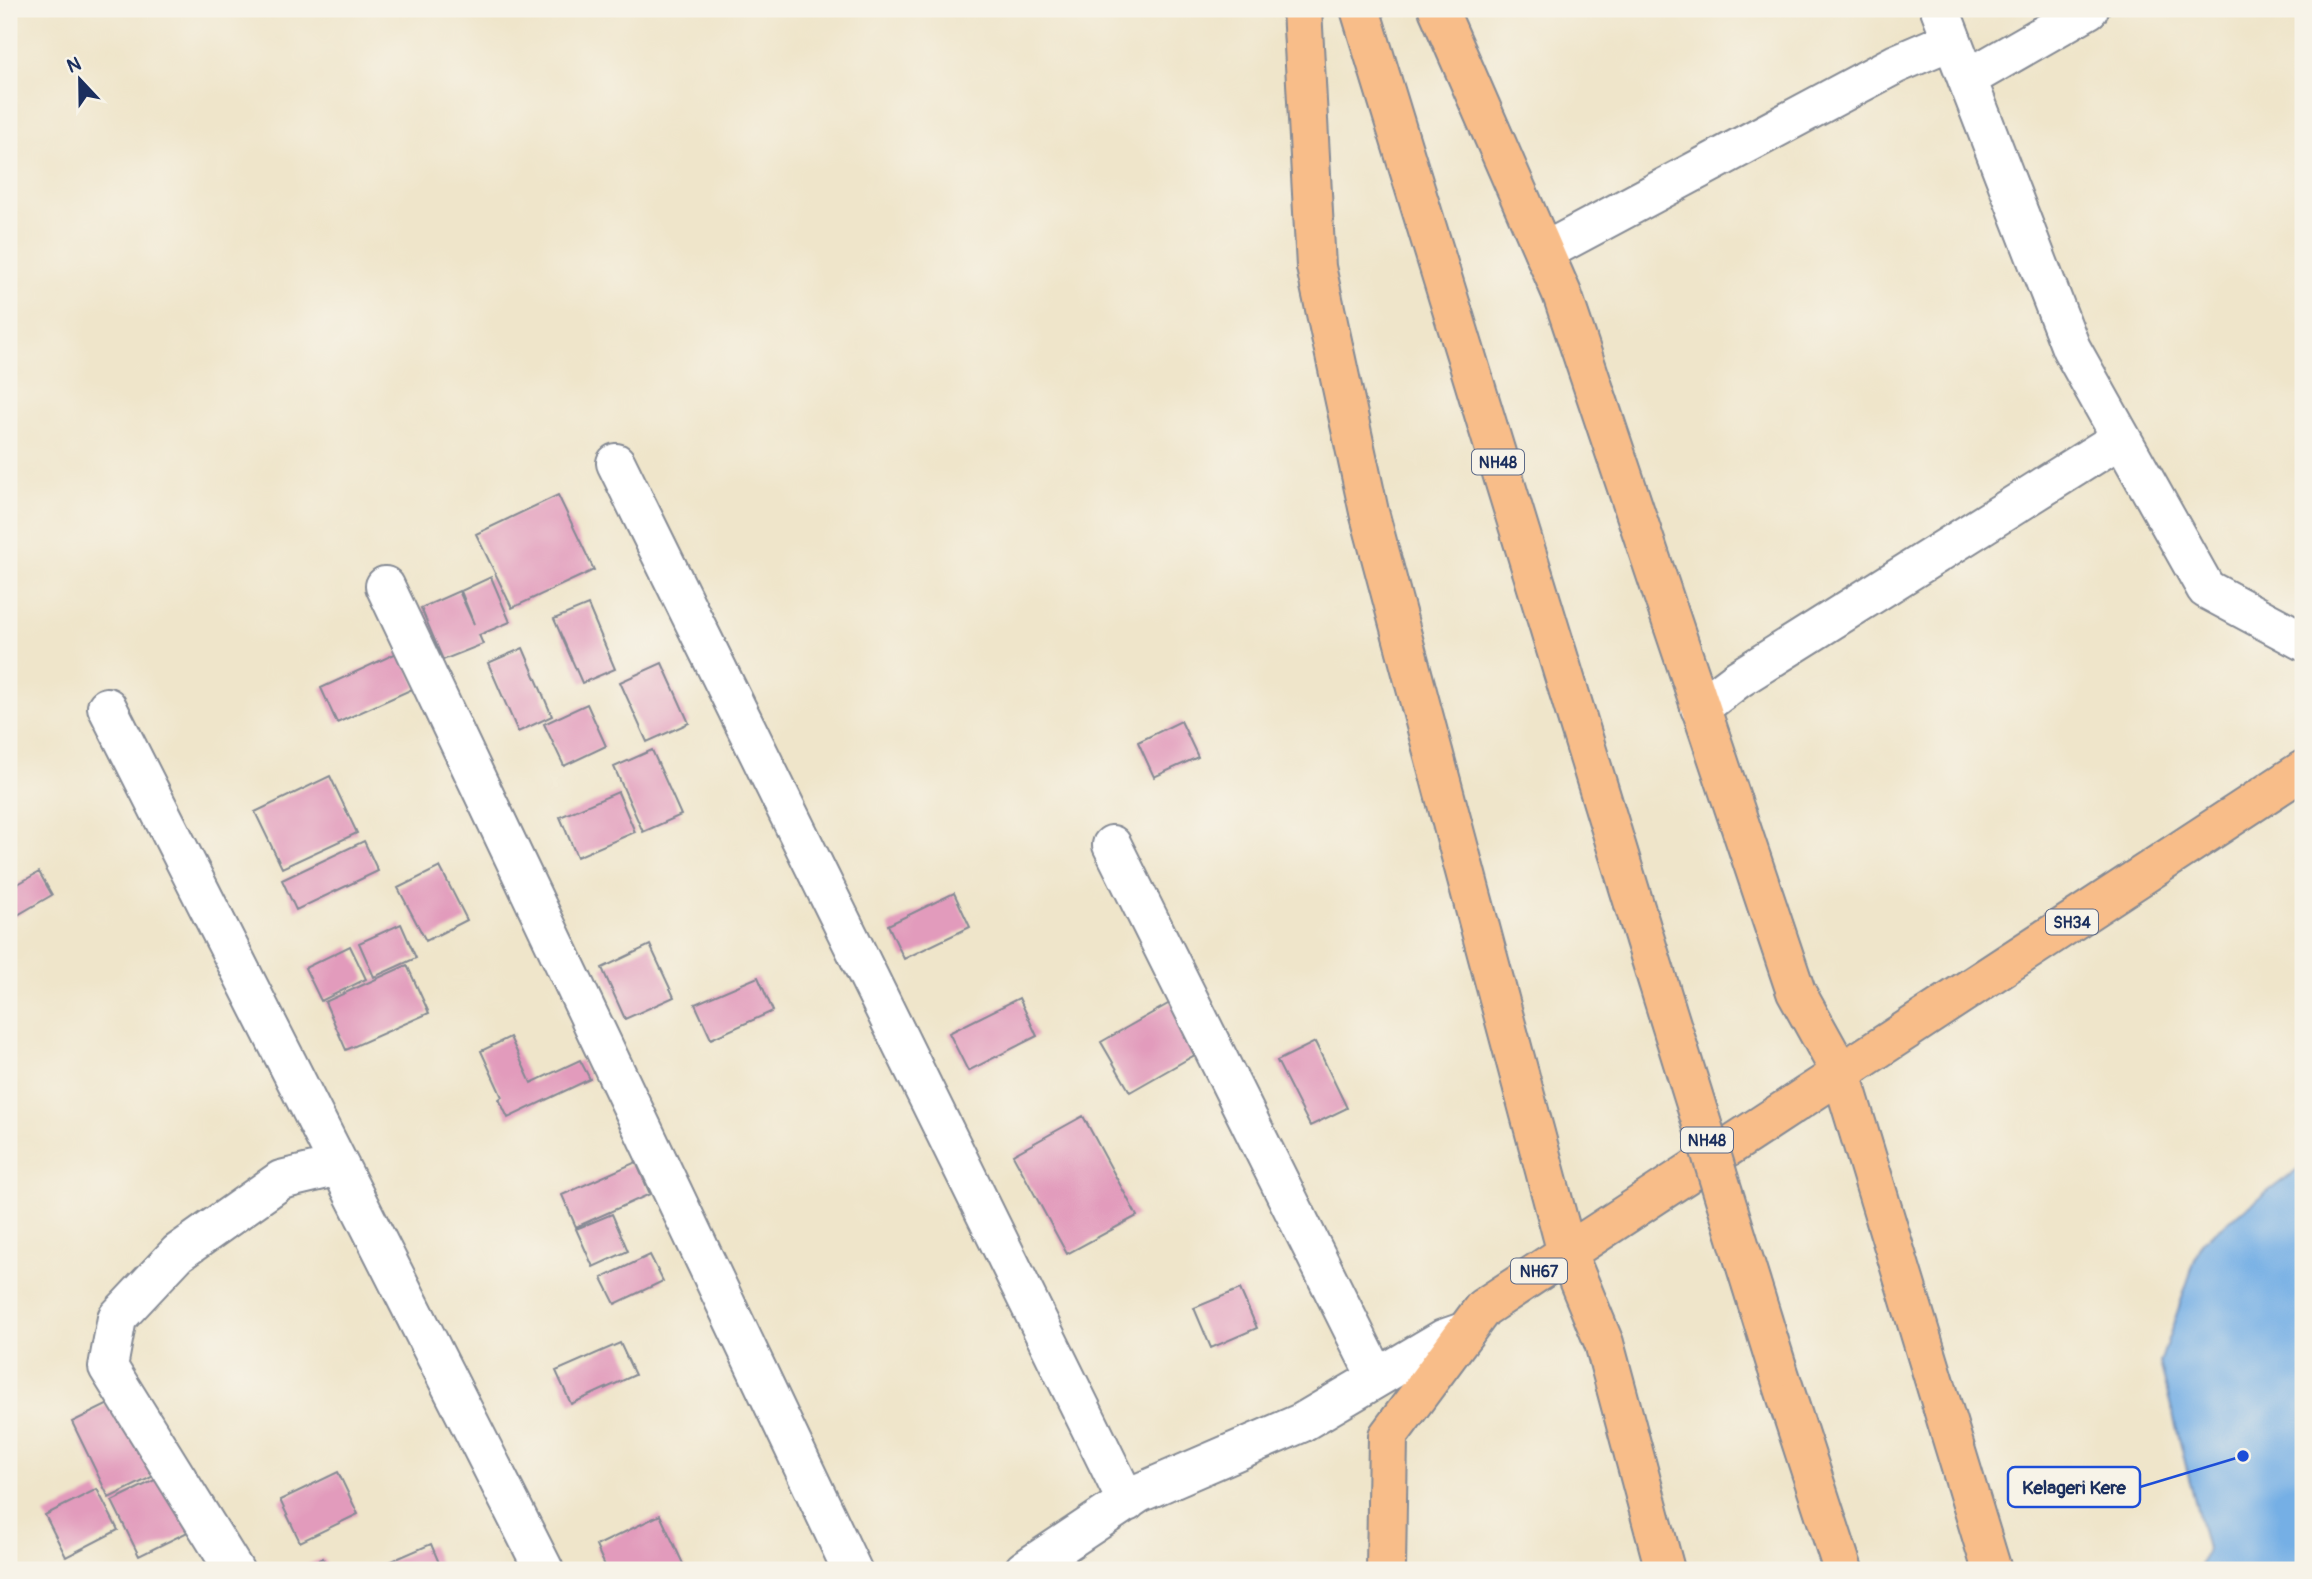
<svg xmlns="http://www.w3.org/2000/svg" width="2312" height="1579" font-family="Pangolin,sans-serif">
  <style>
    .water { fill: #74afe5; stroke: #486fa2; stroke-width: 2 }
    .building { fill: #e29bbc }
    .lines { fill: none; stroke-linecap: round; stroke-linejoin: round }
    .street-casing { stroke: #858a94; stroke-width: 42 }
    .primary-casing { stroke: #858a94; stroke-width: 42 }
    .highway-casing { stroke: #858a94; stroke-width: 42 }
    .street { stroke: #fff; stroke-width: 38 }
    .primary { stroke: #f8bd89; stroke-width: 38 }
    .highway { stroke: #f8bd89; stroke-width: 38 }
    .highway-bridge-casing { stroke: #858a94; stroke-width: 42; stroke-linecap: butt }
    .highway-bridge { stroke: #f8bd89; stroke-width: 38 }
    .labels { text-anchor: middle; stroke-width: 5; stroke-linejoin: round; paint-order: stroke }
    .shield { fill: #f7f3e8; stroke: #5d6a87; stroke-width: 2 }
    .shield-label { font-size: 16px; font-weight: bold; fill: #1b2f5e }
    .leader { fill: none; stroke: #1d4ed8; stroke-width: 2.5 }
    .callout-dot { fill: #1d4ed8; stroke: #f7f3e8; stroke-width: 2.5 }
    .callout { fill: #f7f3e8; stroke: #1d4ed8; stroke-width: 2.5 }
    .callout-label { font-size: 19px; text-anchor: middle; font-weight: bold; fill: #1b2f5e }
  </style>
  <rect width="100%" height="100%" fill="#f7f3e8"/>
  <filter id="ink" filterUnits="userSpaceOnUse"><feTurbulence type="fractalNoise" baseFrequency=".0143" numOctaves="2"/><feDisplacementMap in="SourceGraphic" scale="14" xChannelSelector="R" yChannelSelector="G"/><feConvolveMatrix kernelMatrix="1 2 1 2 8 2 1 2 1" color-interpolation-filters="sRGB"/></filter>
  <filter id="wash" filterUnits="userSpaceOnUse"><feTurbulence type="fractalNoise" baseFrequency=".00686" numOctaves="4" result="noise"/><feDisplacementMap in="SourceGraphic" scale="28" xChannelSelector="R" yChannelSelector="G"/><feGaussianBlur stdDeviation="1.57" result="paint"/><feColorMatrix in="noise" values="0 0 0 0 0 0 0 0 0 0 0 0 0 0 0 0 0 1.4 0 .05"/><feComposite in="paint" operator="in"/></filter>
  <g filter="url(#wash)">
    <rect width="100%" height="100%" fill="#efe5ca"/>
    <path class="water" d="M2303,1165V1570H2199L2207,1549L2160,1363L2201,1242Z"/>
    <g id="blocks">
      <path class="building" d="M558,495L594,570L512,608L476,534Z
        M491,577L510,622L479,635L483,644L443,660L421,608L459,591L474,624L461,591Z
        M588,605L615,669L582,683L554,619Z
        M523,648L552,716L518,732L488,663Z
        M401,651L417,687L337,723L321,688Z
        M662,663L689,723L647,742L620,682Z
        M587,704L606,746L564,766L544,724Z
        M1181,721L1198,757L1154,777L1138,742Z
        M652,750L681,815L643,832L614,767Z
        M330,776L357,833L282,868L255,812Z
        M618,792L635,832L577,857L560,817Z
        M364,841L378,871L296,910L282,880Z
        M440,867L467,920L426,941L398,888Z
        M39,872L52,895L9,920V889Z
        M954,893L970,927L904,959L888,925Z
        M401,924L416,958L374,977L359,943Z
        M650,945L674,997L625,1019L602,968Z
        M350,946L366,979L321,1001L305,968Z
        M407,965L429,1013L346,1050L325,1002Z
        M758,977L773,1011L711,1039L695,1004Z
        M1191,991L1219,1041L1130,1092L1101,1042Z
        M1019,998L1037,1036L968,1071L949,1033Z
        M510,1037L531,1083L580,1060L590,1079L508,1118L499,1099L502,1097L481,1051Z
        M1315,1042L1347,1108L1310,1126L1277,1061Z
        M1083,1116L1137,1216L1067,1254L1013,1155Z
        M636,1162L650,1194L576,1227L562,1195Z
        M612,1214L628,1251L593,1267L576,1229Z
        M650,1255L663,1281L615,1304L602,1278Z
        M1240,1289L1257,1328L1211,1348L1194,1308Z
        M620,1343L635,1375L571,1404L556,1371Z
        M139,1389L176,1465L109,1498L72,1422Z
        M179,1468L206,1523L139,1556L112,1501Z
        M338,1472L358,1514L300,1542L280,1500Z
        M97,1489L118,1530L66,1557L45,1515Z
        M660,1515L686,1570H607L596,1546Z
        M431,1544L442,1570H371Z
        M323,1558L329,1570H296Z"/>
    </g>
  </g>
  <g filter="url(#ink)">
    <use href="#blocks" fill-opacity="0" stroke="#858a94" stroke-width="2"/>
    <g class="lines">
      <defs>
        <path id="street" d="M1940,9L2071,348L2206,589L2303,641
          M1967,79L2089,9
          M1544,252L1896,64L1952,40
          M616,463L1127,1502
          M385,586L852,1570
          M107,707L544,1570
          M1700,708L1738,679L2121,438
          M1112,845L1377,1378
          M234,1570L108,1367L117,1318L178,1253L281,1180L339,1166
          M1024,1570L1139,1493L1301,1423L1443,1339L1466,1331"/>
        <path id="primary" d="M1841,1073L2303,770"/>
        <path id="highway" d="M1302,9L1316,267L1369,512L1567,1253L1604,1343L1665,1570
          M1360,9L1637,914
          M1438,9L1562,294L1796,992L1841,1073L1992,1570
          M1777,1367L1843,1570
          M1386,1570L1388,1436L1483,1308L1841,1073"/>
      </defs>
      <use href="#street" class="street-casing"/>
      <use href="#primary" class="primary-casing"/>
      <use href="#highway" class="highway-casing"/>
      <use href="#street" class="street"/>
      <use href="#primary" class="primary"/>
      <use href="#highway" class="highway"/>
      <defs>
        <path id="highway-bridge" d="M1637,914L1777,1367"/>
      </defs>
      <use href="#highway-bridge" class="highway-bridge-casing"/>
      <use href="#highway-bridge" class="highway-bridge"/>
    </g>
  </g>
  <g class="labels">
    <g class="shield">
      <rect x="1472" y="449.5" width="52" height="25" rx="5"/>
      <rect x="2046" y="909.5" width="52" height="25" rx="5"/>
      <rect x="1681" y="1127.5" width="52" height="25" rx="5"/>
      <rect x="1511" y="1258.5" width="56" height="25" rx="5"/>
    </g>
    <g class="shield-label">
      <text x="1498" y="468">NH48</text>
      <text x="2072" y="928">SH34</text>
      <text x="1707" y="1146">NH48</text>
      <text x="1539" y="1277">NH67</text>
    </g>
  </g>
  <path class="leader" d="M2243 1456L2140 1487"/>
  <circle class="callout-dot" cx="2243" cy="1456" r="7"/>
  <rect class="callout" x="2008" y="1467" width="132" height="40" rx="7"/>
  <g class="callout-label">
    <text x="2074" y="1494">Kelageri Kere</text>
  </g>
  <rect width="2312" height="1579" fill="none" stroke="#f7f3e8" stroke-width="35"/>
  <g transform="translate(80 80) rotate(338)" stroke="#f7f3e8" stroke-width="5" paint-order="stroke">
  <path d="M0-5L12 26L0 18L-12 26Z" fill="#1b2f5e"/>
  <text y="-10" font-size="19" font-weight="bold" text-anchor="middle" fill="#1b2f5e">N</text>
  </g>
</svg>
